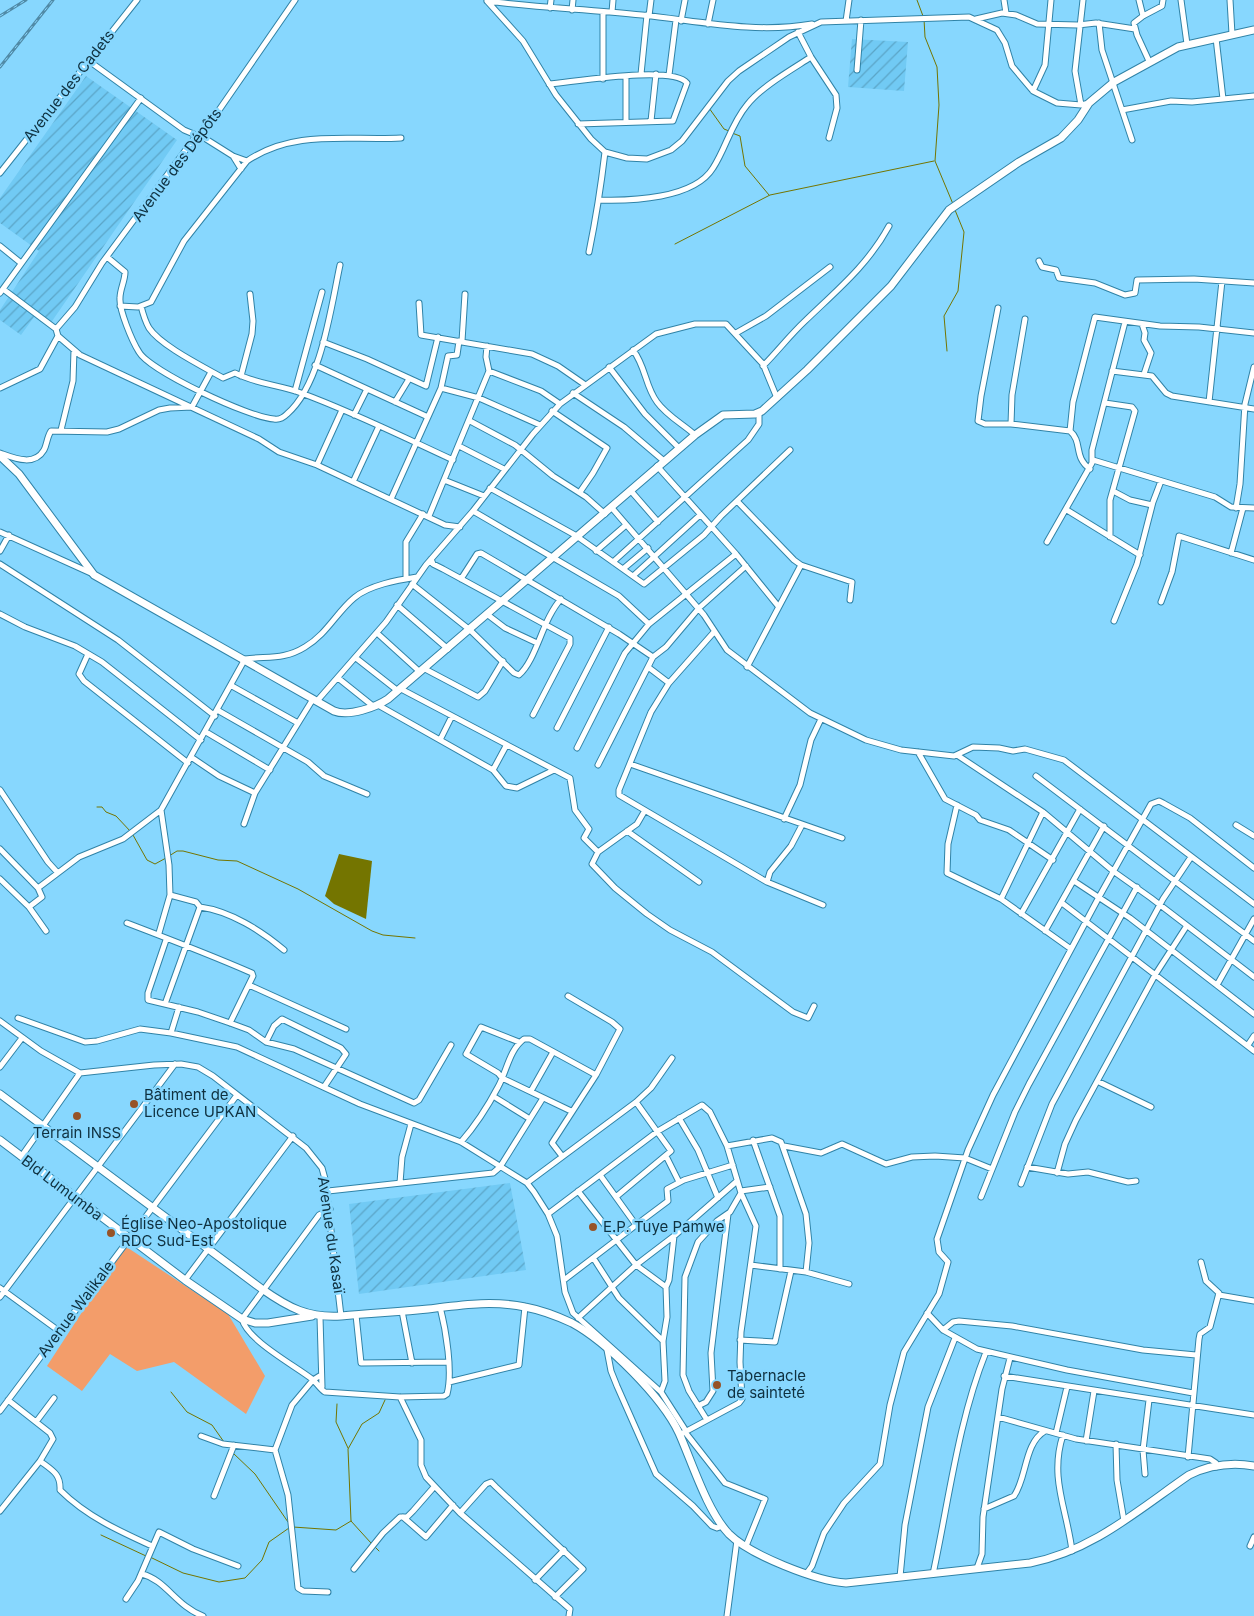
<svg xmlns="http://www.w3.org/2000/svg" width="1254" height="1616" font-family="Inter,sans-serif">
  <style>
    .industrial { fill: url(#industrial-furrows) }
    .green { fill: #f39d6a }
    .water { fill: #747500 }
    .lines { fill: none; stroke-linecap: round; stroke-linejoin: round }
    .stream { stroke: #747500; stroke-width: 1 }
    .street-casing { stroke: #3083a7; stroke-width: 7 }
    .secondary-casing { stroke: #3083a7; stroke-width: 9 }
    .street { stroke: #fff; stroke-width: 5 }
    .secondary { stroke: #fff; stroke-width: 7 }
    .rail-casing { stroke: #508aa6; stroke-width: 3 }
    .rail { stroke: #87d7fe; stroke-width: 1; stroke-dasharray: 4; stroke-linecap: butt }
    .poi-dot { fill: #975327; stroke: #87d7fe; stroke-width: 2 }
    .labels { text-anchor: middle; stroke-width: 5; stroke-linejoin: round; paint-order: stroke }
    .street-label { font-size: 15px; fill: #0f3140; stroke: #87d7fe }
    .poi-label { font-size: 15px; fill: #0f3140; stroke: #87d7fe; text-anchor: start }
  </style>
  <defs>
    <pattern id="industrial-furrows" width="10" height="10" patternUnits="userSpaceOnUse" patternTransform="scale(1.25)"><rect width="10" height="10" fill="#71caf4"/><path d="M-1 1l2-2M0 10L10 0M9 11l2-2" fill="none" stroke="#5ba5c7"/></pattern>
  </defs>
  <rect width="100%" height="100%" fill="#87d7fe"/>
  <path class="industrial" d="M852,39L908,42L904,91L848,87Z
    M86,76L177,140L48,327L34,317L21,335L0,320V310L39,251L0,223V198Z
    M510,1183L526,1270L359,1294L349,1204Z"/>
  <path class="green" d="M125,1246L228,1314L265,1376L246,1414L174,1362L137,1371L110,1354L82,1391L47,1366Z"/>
  <path class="water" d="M339,854L372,861L366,919L334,904L325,896Z"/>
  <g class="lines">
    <path class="stream" d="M917,0L923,16
      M924,19L925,37L937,67L939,105L935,161L953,204
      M709,108L724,129L729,131
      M732,133L740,136L745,166L769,195
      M675,244L770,195L934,161
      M947,351L944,316L958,291L964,232L955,210
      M97,807H102L106,812L116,816L131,832
      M133,835L147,860L155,864L166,858
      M169,856L177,851H183L218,860L237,861L298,889L372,931L383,935L415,938
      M171,1392L187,1412L212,1425L224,1442
      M337,1404L336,1422L348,1448
      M233,1453L255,1474L288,1522
      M293,1527L336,1530L351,1521
      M101,1535L146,1556
      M371,1543L351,1521L348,1449L362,1424L379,1413L385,1400
      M374,1546L379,1551
      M150,1557L183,1573L219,1582L245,1578L262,1560L269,1542L289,1528"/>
    <defs>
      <path id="street" d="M1004,0L1006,13
        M1139,0L1143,16
        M1181,0L1187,44
        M1230,0L1232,34
        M487,1L523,41L556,95L591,139L605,152L627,158L647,159L671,150L682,141L728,81L739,71L789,37L821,22L969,17L997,30L1005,43L1012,66L1033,91L1057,103L1081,105L1089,103
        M487,1C538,8 590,9 642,15C699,21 754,34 812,24
        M550,8L551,0
        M572,10L573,0
        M612,12L613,0
        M649,16L651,0
        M976,19L1002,13L1016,15L1037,24L1078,25L1096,23L1135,29
        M681,21L685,0
        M846,21L849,0
        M1099,23L1102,50L1132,140
        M708,24L713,0
        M798,32L811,57L836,95L837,108L829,138
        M1216,38L1223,99
        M89,61L184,130L196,135
        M1149,61L1137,35L1134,23L1143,16L1162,6L1163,0
        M857,70L861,20
        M641,74L647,15
        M669,75L676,20
        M626,76V122
        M603,79V12
        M549,84C574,82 672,65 687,83L673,121L578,124
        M1033,91L1045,65L1051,0
        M1081,105L1075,71L1083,0
        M1122,110L1171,101L1192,102L1254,96
        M651,121L656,74
        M198,134L233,156L241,169
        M233,156L247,161
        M0,173L137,0
        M599,200C631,201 694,199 713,168C726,148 731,124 747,105C761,87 791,70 811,57
        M0,246L21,263
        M589,252C596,218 601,186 605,152
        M107,257L125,272C125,281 120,289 120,298C119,310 132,341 139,352C150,371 250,418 274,419C279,420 283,418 287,414C321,385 331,307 340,265
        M1039,261L1042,267L1056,270L1059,278L1095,283L1125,295L1135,293L1137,280L1194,279L1254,283
        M3,289L56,329L58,336L80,355L259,439L279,452L317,465L445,525L460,527
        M0,293L141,98
        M419,303L421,335L532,354L558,366L584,384
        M120,306L138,307L151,302L184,241L247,161C294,129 348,141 401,138
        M141,306C143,314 145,321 149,328C161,346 204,367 223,378L235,373C256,384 280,385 301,393C353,412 403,437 453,460
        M998,308L981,396L978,421L985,424H1011L1070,431C1083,442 1073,457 1090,469
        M1142,324L1145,333L1144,340L1151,353L1144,374
        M56,329L75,307L102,263L193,140L217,113L295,0
        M736,333L766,316L830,267
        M462,341L465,294
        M323,342L367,359L426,386L438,337
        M633,350C646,367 645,386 657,402C667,416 683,424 695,435
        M315,365L428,417
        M763,366C777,352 790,335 805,321C836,291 868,265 889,226
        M609,367L645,414L679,448
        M489,371L541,391L560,404
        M1112,371L1152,376L1166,393L1172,396L1254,409
        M241,376L252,334L253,321L250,294
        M0,388L40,369L58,336
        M441,388L479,398L540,425
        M295,391L322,292
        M573,393L624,427L664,461
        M395,402L409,379
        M1209,402L1222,281
        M1105,403L1132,407L1135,411L1110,500V537
        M552,411L607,448L593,473L580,492
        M354,415L367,389
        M470,421L515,445L553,476L586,497L605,514
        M1011,424L1012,395L1025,319
        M61,430L73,381L74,350
        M1070,431L1073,402L1095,317L1160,326L1199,327L1254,333
        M459,446L504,469
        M0,453C14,458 34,467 44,450C47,444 47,437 51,431L107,432L119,429L159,410L170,408L192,407L211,372
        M1093,460L1215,497L1231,507L1254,508
        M317,465L342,410
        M657,466L736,554L778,606
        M444,480L484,496
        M353,482L379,426
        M490,488L575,535L644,584L704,535L721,516L790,450
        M631,491L658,522
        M1113,491L1130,500L1152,505
        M391,499L441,388L448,356L457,355L459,341
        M737,501L794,560L801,565
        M612,508L704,615L727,650L810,713L866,740L901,750L954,756L973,747L999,748L1013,751L1025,749L1064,760L1254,904
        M1236,508L1240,484L1245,404L1254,367
        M1067,510L1140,555
        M473,511L619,596L649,624
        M429,516L489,371L486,357L487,346
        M0,532L93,574
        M1047,542L1092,463V450L1125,322
        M0,551L9,535
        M596,551L626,525
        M1231,553L1243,508
        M431,559L433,564L443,569L570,638V644L533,715
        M613,562L748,440L759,424V412
        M0,564L118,640L215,716
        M623,569L648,548
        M633,576L700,515
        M406,579V542L423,514
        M461,579L477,554L481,553L619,634L653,657
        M412,584L470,630L514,673L519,675C537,659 542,620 561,599
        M1161,602L1172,572L1179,536L1254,560
        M397,605L448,649
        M0,614L25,627L75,646L102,662L201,740
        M488,615L505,628L537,643
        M1114,621L1137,564L1153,502L1161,481
        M714,632L669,683L651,712L619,790V795L767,882L823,905
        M377,633L420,672
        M88,654L79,674L84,681L188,763
        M356,658L398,691
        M648,667L669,683
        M747,667L801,565L852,582L850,600
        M425,669L478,697L485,691L503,661
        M338,678L373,706
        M232,686L298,723
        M401,689L570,778L575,810L589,829L584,838L598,852L592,864L615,888L647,914L670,930L712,952L793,1012L808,1018L814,1006
        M317,701L386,622L426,565L473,511L533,434L560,404L656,334L695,324H726L763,364L777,398
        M378,705L493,770L506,786L517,788L554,770
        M219,711L308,762L324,776L367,794
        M557,728L609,627
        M206,732L270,770
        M440,740L452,716
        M577,748L625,653L649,624L736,554
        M918,752L945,799L976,815L980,820L1009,830L1053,860
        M957,755L1043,812L1113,871L1151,898L1254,977
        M191,757L219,776L255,793
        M630,764L842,838
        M598,765L653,657L666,647L699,608L746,566
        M493,770L506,746
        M1036,776L1254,941
        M0,790L48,862L58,873
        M957,805L948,844L947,873L1001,899L1071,949
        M784,819L800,785L811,740L821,719
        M244,824L255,793L313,699
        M1236,825L1254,836
        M627,831L699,882
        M0,849L38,888
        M598,852L637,824L644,812
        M0,879L29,907L46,931
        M1074,881L1130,918L1254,1014
        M767,882L770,872L791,846L802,825
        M1001,899L1043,812
        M1062,903L1254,1051
        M29,907L42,897L38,888L79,857L123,839L161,810L245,659C268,656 284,660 305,647C326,635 337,612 354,598C369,585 398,580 417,577
        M200,907C230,911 262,931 284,950
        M1021,914L1080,809
        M127,923C169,939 211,955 252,973L253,976L230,1023
        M1045,931L1104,826
        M159,933L170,895L169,865L161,810
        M166,940L148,993V1000L198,1012L230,1023L249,1030L266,1042L294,1049L414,1103L419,1100L451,1045
        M249,985L346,1029
        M1217,985L1254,919
        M165,1004L200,907L196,902L170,895
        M18,1018L85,1042L97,1041L140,1029L171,1033L237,1047L360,1104L461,1142L527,1183L534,1192L548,1214L557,1236L565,1292L573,1313L661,1392L686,1431
        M0,1021L41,1051L80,1073L154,1065L181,1064L198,1067L213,1076L306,1148L322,1168L325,1179L341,1316
        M171,1033L179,1007
        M266,1042L274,1026L282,1019L341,1048L346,1054L324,1087
        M519,1042L481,1027L466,1054L498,1073L502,1078L571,1111
        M1248,1045L1254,1036
        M0,1067L22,1038
        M1099,1082L1151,1107
        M531,1091L553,1052
        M493,1096L530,1119
        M679,1118L698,1150L718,1198
        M753,1140L780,1216V1269
        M461,1142C475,1126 488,1106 498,1087C507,1071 509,1050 524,1039H530L596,1075
        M727,1146L772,1138L781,1142L806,1214L809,1243L806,1272
        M784,1146L821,1153L842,1144L886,1164L912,1157L935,1156L965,1158L992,1169
        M562,1156L552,1143L596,1075L620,1029L612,1022L568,996
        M666,1156L679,1182
        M21,1157L80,1073
        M1027,1167L1068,1174L1088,1172L1128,1182L1136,1181
        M1057,1173L1065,1144L1076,1120L1155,975L1186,927
        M400,1183L402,1157L411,1124
        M527,1183L636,1102L651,1088L672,1058
        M1021,1184L1052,1104L1163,899L1191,857
        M328,1191L493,1173L500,1167L543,1098
        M578,1191L636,1265L666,1287
        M741,1191L770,1187
        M617,1196L671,1151L636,1102
        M981,1197L1015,1112L1029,1084L1137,887
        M330,1209L319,1215L242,1319C247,1340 294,1365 312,1379C317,1383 320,1389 325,1392L400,1397L444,1396L447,1394C453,1372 446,1330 440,1307
        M548,1214L658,1131L702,1105L710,1112L727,1146L741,1193L756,1226L741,1332L740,1362L742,1399L739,1403L683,1433
        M636,1225L668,1201L667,1189L684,1180L733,1165
        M594,1259L619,1298L663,1341
        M751,1265L806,1272L849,1284
        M185,1280L293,1136
        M564,1280L636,1225L600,1175
        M0,1288L59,1331
        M1219,1295L1254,1301
        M0,1297L175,1064
        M402,1311L412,1363
        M927,1313L943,1330L977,1349L1067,1370L1193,1393
        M356,1315L361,1363L448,1362
        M320,1317L322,1387
        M578,1318L636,1265L674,1236L737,1181
        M943,1330L953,1322L959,1321L1012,1326L1143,1350L1196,1355
        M740,1340L775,1342L791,1271
        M607,1350L611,1371L617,1386L656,1474L693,1506L712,1526L717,1528L723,1526
        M321,1375L313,1380L292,1405L275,1450L288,1495L298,1588L303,1591L328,1592
        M1004,1376L1254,1415
        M449,1382L519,1365L525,1307
        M661,1392L665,1381L663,1341L667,1317L666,1287L669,1280L674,1236
        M400,1397L421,1440V1465L426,1477L460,1513L570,1609L569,1616
        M698,1406L706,1402L713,1391L711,1353L728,1214
        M0,1411L237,1095
        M998,1417L1076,1439L1210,1459L1216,1463V1467
        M707,1420L689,1391L683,1375L685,1277L698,1242L717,1221L730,1212L741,1193
        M36,1422L54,1398
        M685,1432L725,1483L765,1499L746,1546
        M1056,1433L1067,1387
        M1063,1435C1049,1478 1067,1509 1072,1551
        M201,1436L223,1444L275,1450
        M1086,1441L1094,1391
        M1116,1444L1117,1480L1124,1521
        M1188,1457L1199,1339L1200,1334L1210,1327L1219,1293L1206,1281L1201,1262
        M40,1461C52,1470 61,1474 60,1490C86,1516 119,1531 152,1546
        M1145,1474L1143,1450L1149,1400
        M214,1496L234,1445
        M984,1509L1014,1496C1027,1478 1024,1443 1045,1431
        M0,1511L40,1461L53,1439L50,1433L8,1400
        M460,1513L486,1484L491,1482L496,1487L583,1569L555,1597
        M403,1517L426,1537L453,1505
        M1250,1546L1254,1537
        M977,1568L982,1554L983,1517L1002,1389L1010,1358
        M354,1569L383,1533L400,1517H407L413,1511L434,1487
        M142,1574C166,1580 176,1606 203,1616
        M806,1574L812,1566L824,1533L844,1503L880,1464L890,1405L904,1352L939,1294L948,1262L939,1252L937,1239L968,1150L993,1095L1099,897L1151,804L1159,801L1163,803L1190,818L1254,868
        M933,1574C949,1500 958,1422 986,1352
        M900,1577L905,1525L928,1407L955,1338
        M535,1580L564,1550
        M126,1599L138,1581L159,1532L193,1549L238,1566
        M727,1616L737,1540"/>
      <path id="secondary" d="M0,456L19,474L94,575L334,711C349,717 376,707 388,699L695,435L723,415L755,414L762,411L807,370L891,286L949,210L1019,162L1061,138L1078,120L1089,103L1114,82L1178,47L1254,30
        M0,1094L262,1289C289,1308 308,1318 341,1316C370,1313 399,1312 428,1309C461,1305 492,1300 525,1307C541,1310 557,1316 572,1323C607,1342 662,1397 679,1433C692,1462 707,1511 729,1534C750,1555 816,1581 846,1583L1030,1563C1092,1551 1138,1510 1189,1475C1210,1465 1231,1462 1254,1466
        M0,1140L185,1280L242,1319L255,1323H268L312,1316"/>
    </defs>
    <use href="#street" class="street-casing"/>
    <use href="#secondary" class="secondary-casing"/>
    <use href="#street" class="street"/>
    <use href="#secondary" class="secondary"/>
    <defs>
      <path id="rail" d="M0,16L26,0
        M0,67L53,0"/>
    </defs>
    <use href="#rail" class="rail-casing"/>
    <use href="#rail" class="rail"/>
  </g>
  <g class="poi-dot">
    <circle cx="134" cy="1104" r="5"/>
    <circle cx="77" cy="1116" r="5"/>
    <circle cx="593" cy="1227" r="5"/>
    <circle cx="111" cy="1233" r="5"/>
    <circle cx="717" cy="1385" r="5"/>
  </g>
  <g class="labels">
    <g class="street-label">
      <text transform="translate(69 86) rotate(-52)" y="5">Avenue des Cadets</text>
      <text transform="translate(177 165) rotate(-53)" y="5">Avenue des Dépôts</text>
      <text transform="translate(62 1188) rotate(37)" y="5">Bld Lumumba</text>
      <text transform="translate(331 1235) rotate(82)" y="5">Avenue du Kasaï</text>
      <text transform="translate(76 1309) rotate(-53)" y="5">Avenue Walikale</text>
    </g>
    <g class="poi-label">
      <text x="144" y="1100">Bâtiment de<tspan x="144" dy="17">Licence UPKAN</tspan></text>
      <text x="77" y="1138" text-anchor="middle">Terrain INSS</text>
      <text x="121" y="1229">Église Neo-Apostolique<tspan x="121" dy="17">RDC Sud-Est</tspan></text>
      <text x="603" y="1232">E.P. Tuye Pamwe</text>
      <text x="727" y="1381">Tabernacle<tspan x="727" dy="17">de sainteté</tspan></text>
    </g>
  </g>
</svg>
